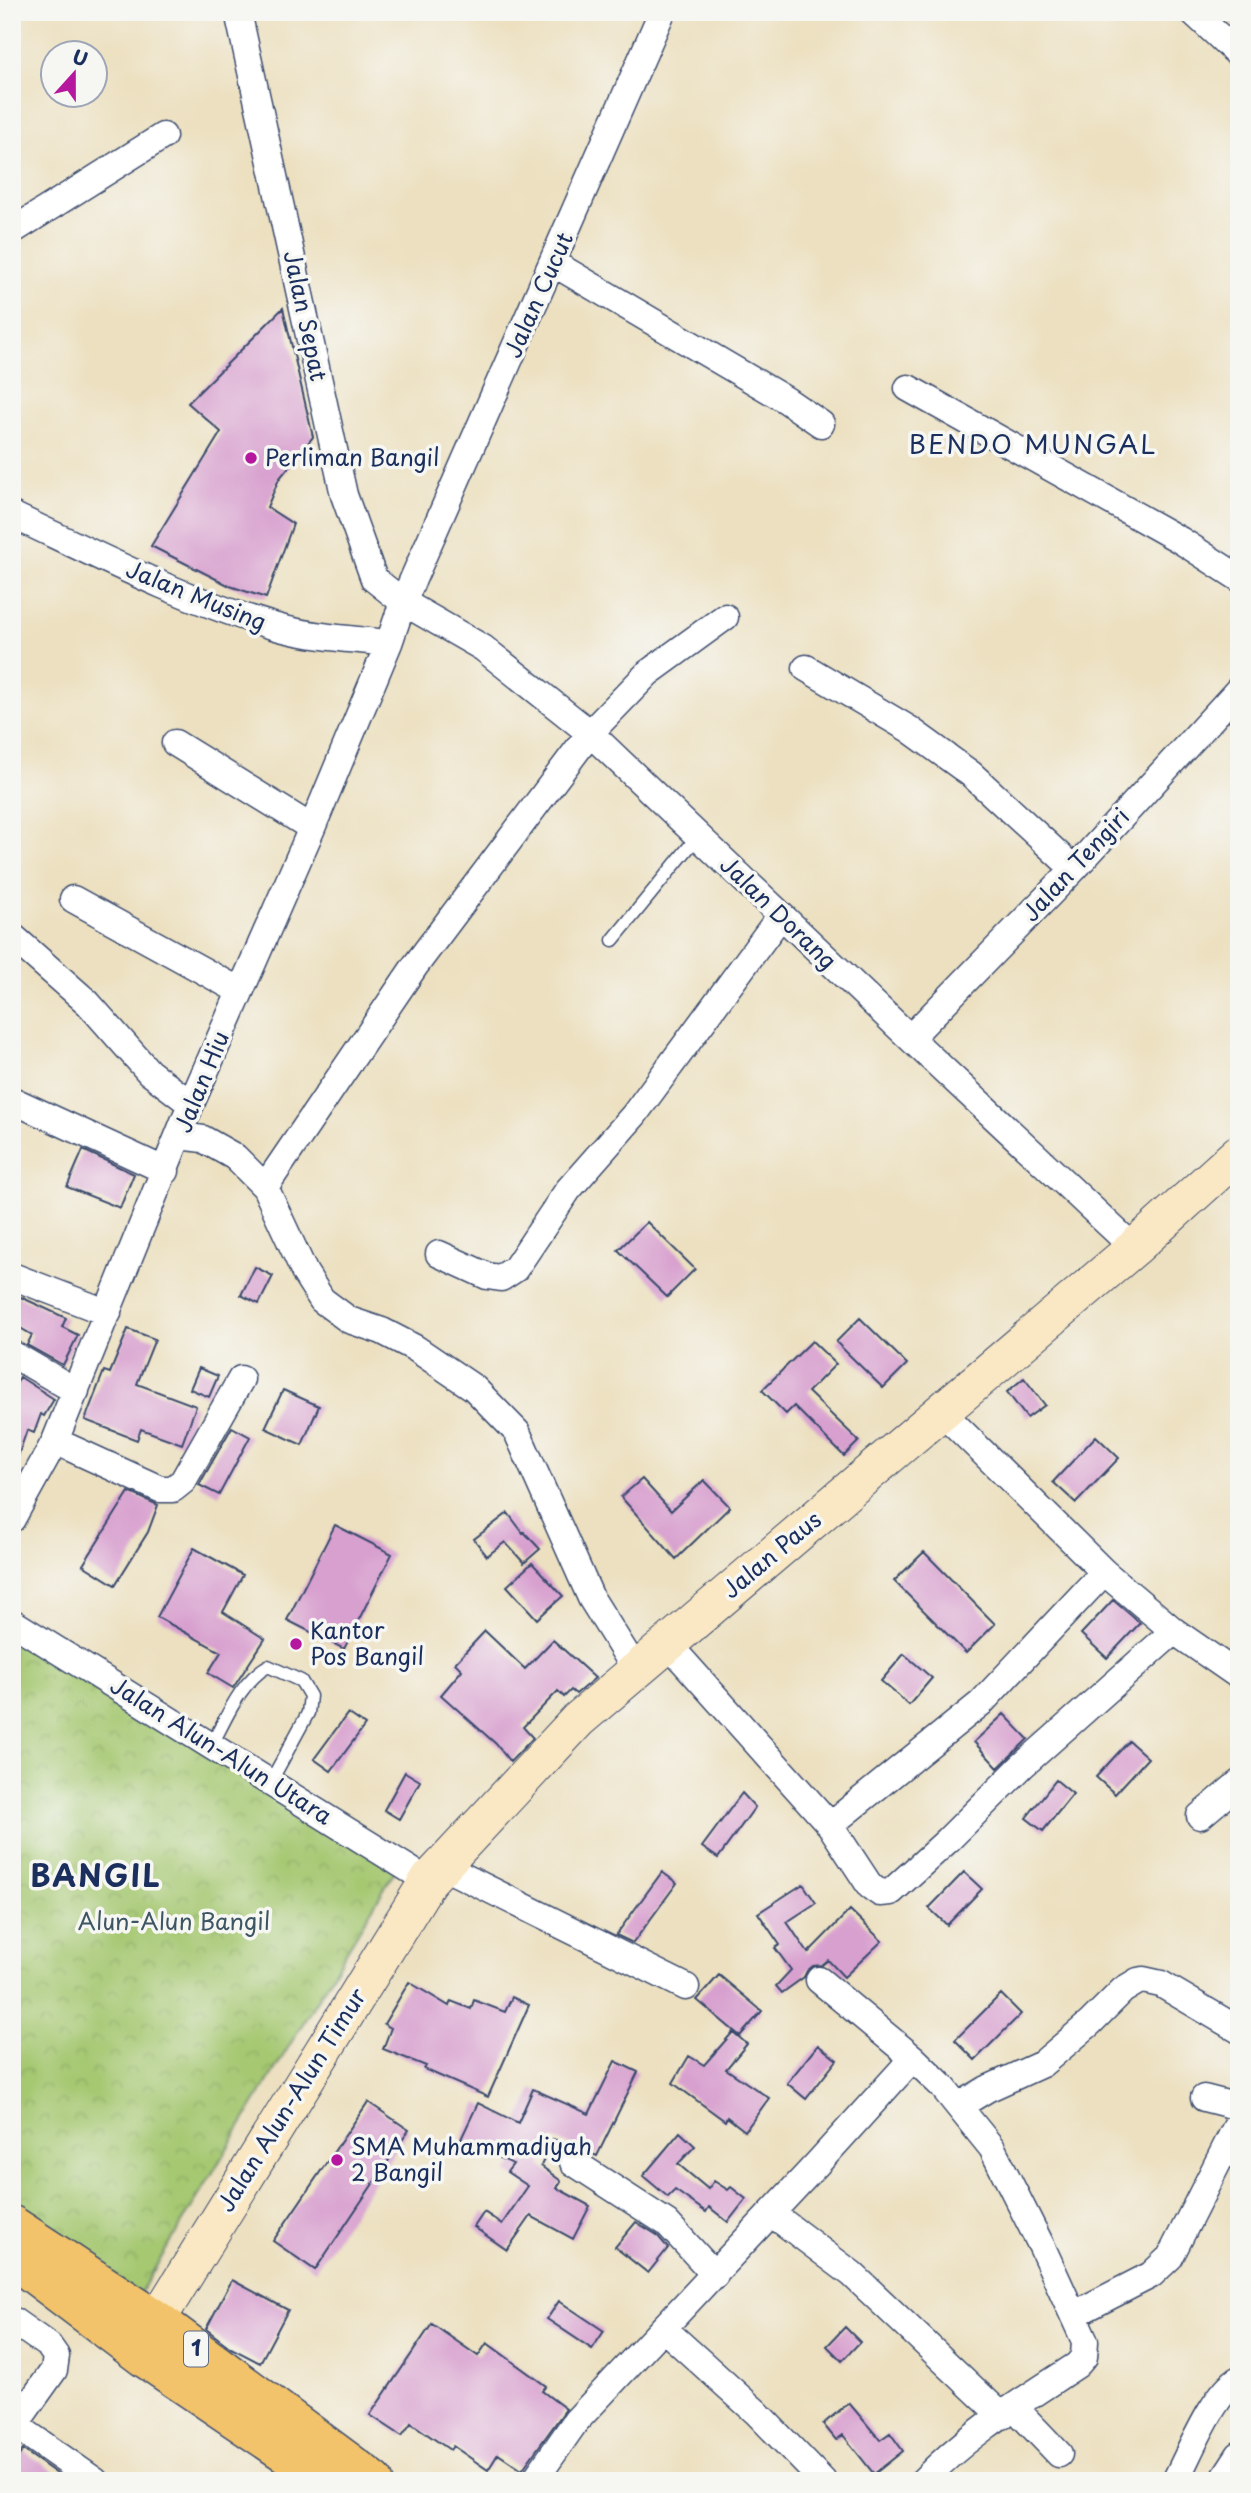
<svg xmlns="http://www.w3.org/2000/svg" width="1251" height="2493" font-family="'Playpen Sans',sans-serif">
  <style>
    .park { fill: url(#park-crowns); stroke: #607c68; stroke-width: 2 }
    .building { fill: #d8a0cf }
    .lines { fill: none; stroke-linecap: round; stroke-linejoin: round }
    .service-casing { stroke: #3a4a6d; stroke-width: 15 }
    .minor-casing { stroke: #3a4a6d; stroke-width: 29 }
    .secondary-casing { stroke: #3a4a6d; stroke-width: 39 }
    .trunk-casing { stroke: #3a4a6d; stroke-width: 41 }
    .service { stroke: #fff; stroke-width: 12 }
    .minor { stroke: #fff; stroke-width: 26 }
    .secondary { stroke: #fae7c3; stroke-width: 37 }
    .trunk { stroke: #f2c36a; stroke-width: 38 }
    .poi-dot { fill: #b5179e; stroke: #f6f6f2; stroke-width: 2.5 }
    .labels { text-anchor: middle; stroke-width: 7; stroke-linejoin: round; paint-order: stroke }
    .shield { fill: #f6f6f2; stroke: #5d6b8a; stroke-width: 2 }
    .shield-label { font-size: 21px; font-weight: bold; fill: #1b2f5e }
    .street-label { font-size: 23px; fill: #1b2f5e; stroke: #f6f6f2 }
    .poi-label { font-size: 23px; fill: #1b2f5e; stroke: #f6f6f2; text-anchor: start }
    .park-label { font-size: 23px; fill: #3e5563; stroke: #f6f6f2 }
    .quarter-label { font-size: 26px; letter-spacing: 2px; fill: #1b2f5e; stroke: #f6f6f2 }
    .district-label { font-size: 30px; font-weight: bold; letter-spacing: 2px; fill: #1b2f5e; stroke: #f6f6f2 }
  </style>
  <defs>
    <pattern id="park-crowns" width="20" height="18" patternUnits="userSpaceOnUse" patternTransform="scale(1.75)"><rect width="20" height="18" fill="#a5c871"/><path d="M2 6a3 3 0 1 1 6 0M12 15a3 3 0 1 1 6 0" fill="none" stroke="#8dac64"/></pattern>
  </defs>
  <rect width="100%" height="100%" fill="#f6f6f2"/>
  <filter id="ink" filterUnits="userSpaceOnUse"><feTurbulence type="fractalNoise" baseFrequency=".0143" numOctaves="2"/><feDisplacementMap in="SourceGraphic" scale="14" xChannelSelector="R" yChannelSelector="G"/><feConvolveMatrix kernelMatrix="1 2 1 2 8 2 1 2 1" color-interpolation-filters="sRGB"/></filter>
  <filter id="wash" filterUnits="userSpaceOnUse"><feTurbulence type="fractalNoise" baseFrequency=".00686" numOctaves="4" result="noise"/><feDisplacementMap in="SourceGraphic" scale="28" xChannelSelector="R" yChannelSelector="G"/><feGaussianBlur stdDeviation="1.57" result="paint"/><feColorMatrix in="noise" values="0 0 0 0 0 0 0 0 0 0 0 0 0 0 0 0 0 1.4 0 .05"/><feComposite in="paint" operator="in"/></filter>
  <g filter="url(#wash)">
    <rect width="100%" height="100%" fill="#ece0c0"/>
    <path class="park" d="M12,1633L396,1869L137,2298L12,2212Z"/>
    <g id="blocks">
      <path class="building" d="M283,308L313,437L279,479L267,507L293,524L266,598L230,586L151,546L221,432L188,403Z
        M83,1150L134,1174L120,1208L67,1187Z
        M647,1222L695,1269L667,1297L618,1250Z
        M255,1267L273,1276L259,1304L241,1295Z
        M12,1293L66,1318L62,1327L78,1335L63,1365L27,1345L32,1335L12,1323Z
        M860,1318L907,1364L883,1388L836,1342Z
        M128,1329L155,1339L137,1384L196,1406L182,1444L141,1429L137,1440L85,1420L104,1371L110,1373Z
        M812,1341L836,1364L808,1392L859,1441L844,1456L794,1406L786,1414L762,1390Z
        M199,1368L218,1376L209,1397L190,1389Z
        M20,1377L54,1399L44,1416L41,1414L34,1433L27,1430L15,1465H12V1391Z
        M1024,1378L1045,1405L1027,1418L1007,1392Z
        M283,1390L319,1406L302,1445L265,1428Z
        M232,1427L250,1437L219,1495L199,1485Z
        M1096,1436L1119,1458L1076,1503L1053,1482Z
        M642,1479L671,1511L704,1480L730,1507L676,1559L621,1497Z
        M129,1492L158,1505L148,1532L115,1585L83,1565Z
        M508,1513L523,1533L524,1532L540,1549L524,1563L505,1542L487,1556L474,1539Z
        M335,1525L392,1554L344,1649L287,1620Z
        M194,1548L243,1575L223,1612L265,1639L233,1688L208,1673L221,1652L157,1617Z
        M924,1552L995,1624L966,1653L894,1581Z
        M532,1563L563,1596L537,1619L507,1586Z
        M1113,1600L1140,1623L1107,1658L1081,1634Z
        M485,1631L525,1669L553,1640L595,1678L576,1694L571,1690L564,1697L558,1691L523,1727L533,1738L510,1762L496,1744L441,1695L462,1670L455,1663Z
        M904,1654L932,1678L909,1705L881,1681Z
        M348,1713L365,1725L331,1771L314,1759Z
        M1004,1714L1028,1739L998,1768L974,1742Z
        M1129,1741L1148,1758L1115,1794L1096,1777Z
        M405,1772L420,1781L399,1819L384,1810Z
        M1056,1780L1073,1794L1043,1831L1026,1818Z
        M742,1793L755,1807L718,1858L702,1847Z
        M662,1872L677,1883L633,1943L616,1935Z
        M964,1872L982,1889L947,1925L929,1908Z
        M803,1884L816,1903L787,1922L808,1953L850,1910L882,1941L844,1977L828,1960L822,1965L813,1966L807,1971L804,1977L782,1993L776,1986L791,1970L775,1948L780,1945L758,1913Z
        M719,1975L762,2011L740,2036L697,2000Z
        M409,1982L449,2006L451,2001L471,2009L474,2000L505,2012L512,1997L529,2005L488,2097L424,2069L426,2066L383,2049L391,2028L384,2024Z
        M1001,1994L1021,2014L975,2060L955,2040Z
        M733,2032L747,2044L726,2069L769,2098L745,2131L727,2117L725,2121L673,2083L689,2056L704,2065Z
        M818,2045L837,2060L806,2099L787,2083Z
        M615,2061L638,2072L597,2156L553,2139L541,2166L561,2181L557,2188L590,2206L573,2239L531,2216L507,2250L474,2227L484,2212L502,2224L528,2186L507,2172L513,2164L461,2139L478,2103L518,2123L533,2089L589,2114Z
        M368,2102L409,2130L315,2270L273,2241Z
        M680,2132L695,2146L678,2164L708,2189L714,2181L728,2190L731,2187L746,2199L728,2222L709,2207L706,2212L675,2190L668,2197L643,2176Z
        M636,2222L657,2235L668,2248L648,2273L615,2247Z
        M232,2280L288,2310L260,2363L231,2348L206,2329Z
        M559,2301L604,2331L592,2349L547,2319Z
        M432,2324L478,2356L487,2343L546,2386L542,2391L566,2409L522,2470L498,2454L488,2470L453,2446L450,2450L411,2423L402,2436L370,2415Z
        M845,2327L860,2342L842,2361L827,2346Z
        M849,2403L880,2440L890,2433L903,2451L874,2474L843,2435L836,2440L823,2424Z
        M23,2450L67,2481H12V2466Z"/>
    </g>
  </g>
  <g filter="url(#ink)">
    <use href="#blocks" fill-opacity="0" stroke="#3a4a6d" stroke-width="2"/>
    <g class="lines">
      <defs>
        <path id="service" d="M613,940L698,836
          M212,1744C227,1717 240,1682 268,1666L301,1681L310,1696L308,1713L271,1781"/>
        <path id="minor" d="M238,12L344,495L374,579L403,602L483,648L590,733L910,1038L1134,1248
          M1193,12L1239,55
          M12,231L163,136
          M553,263L786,400L821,424
          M908,388L1180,540L1239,578
          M12,515C97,555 182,599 273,626C310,637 350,639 389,643
          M806,668L909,729L971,774L1074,869
          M175,743L312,828
          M73,899L240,991
          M12,936L88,1003L149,1072L191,1104
          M910,1038L1074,869L1239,689
          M12,1100L166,1171
          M180,1136L203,1139L235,1157L265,1187L305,1273L322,1300L349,1320L382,1331L415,1348L474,1388L517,1432L591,1598L636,1670
          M265,1187L415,966L590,733L648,673L725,617
          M439,1254L487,1276L501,1278L515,1269L568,1190L634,1115L781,915
          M12,1276L108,1313
          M12,1354L76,1391
          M942,1412L1104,1572L1174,1631L1239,1676
          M55,1441L160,1489H173L183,1481L241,1379
          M12,1519L55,1441L191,1104L312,828L389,643L403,602L662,12
          M12,1622L428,1881
          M667,1643L830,1825L870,1886L880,1893L891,1892L948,1840L1022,1766L1174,1631
          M1200,1816L1239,1783
          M830,1825L981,1703L1104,1572
          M442,1866L686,1987
          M819,1980L913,2058L942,2086L992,2148L1042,2247L1085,2341L1084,2357L1077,2365C1024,2400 967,2434 923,2481
          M1204,2098L1239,2107
          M959,2106L987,2089L1042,2064L1090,2023L1123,1990L1138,1981L1143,1980L1161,1984L1239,2030
          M573,2162L667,2223L715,2275
          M771,2213L852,2274L1002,2416
          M1073,2315L1151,2275L1170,2257L1239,2121
          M12,2320L49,2346L56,2356L54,2370L12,2429
          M663,2328L756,2412L823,2481
          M1014,2407L1059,2454
          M12,2423L95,2481
          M534,2481L576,2421L817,2164L913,2058
          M1175,2481C1189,2455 1214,2392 1239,2379
          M1222,2481L1239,2455"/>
        <path id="secondary" d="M157,2320L428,1881L442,1866L578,1720L1134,1248L1239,1153"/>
        <path id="trunk" d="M12,2225L157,2320L374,2481
          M12,2258L143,2357L327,2481"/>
      </defs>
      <use href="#service" class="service-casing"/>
      <use href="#minor" class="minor-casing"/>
      <use href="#secondary" class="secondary-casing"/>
      <use href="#trunk" class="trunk-casing"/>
      <use href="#service" class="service"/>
      <use href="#minor" class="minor"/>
      <use href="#secondary" class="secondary"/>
      <use href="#trunk" class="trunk"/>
    </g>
  </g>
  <g class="poi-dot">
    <circle cx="251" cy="458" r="7"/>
    <circle cx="296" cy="1644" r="7"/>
    <circle cx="337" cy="2160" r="7"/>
  </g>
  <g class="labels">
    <rect class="shield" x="184" y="2331.5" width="24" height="35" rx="5"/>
    <g class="shield-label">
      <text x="196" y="2356">1</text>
    </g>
    <g class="street-label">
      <text transform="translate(539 295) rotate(-66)" y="8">Jalan Cucut</text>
      <text transform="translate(305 316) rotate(78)" y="8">Jalan Sepat</text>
      <text transform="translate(196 596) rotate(22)" y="8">Jalan Musing</text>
      <text transform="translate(1076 865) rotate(-47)" y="8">Jalan Tengiri</text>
      <text transform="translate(778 913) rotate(44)" y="8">Jalan Dorang</text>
      <text transform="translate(202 1082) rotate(-68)" y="8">Jalan Hiu</text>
      <text transform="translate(772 1555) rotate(-40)" y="8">Jalan Paus</text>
      <text transform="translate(221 1751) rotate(32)" y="8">Jalan Alun-Alun Utara</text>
      <text transform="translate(292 2100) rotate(-58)" y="8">Jalan Alun-Alun Timur</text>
    </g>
    <g class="poi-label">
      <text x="265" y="466">Perliman Bangil</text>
      <text x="310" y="1639">Kantor<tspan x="310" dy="26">Pos Bangil</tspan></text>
      <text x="351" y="2155">SMA Muhammadiyah<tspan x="351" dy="26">2 Bangil</tspan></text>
    </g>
    <g class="park-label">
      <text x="174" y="1930">Alun-Alun Bangil</text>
    </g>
    <g class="quarter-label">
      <text x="1033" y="454">BENDO MUNGAL</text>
    </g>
    <g class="district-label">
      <text x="96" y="1887">BANGIL</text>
    </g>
  </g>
  <rect width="1251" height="2493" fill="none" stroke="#f6f6f2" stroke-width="42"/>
  <g transform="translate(74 74) rotate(21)"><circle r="33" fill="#f6f6f2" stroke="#9ea6b7" stroke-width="2"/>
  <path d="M0-5L12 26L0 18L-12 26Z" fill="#b5179e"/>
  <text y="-10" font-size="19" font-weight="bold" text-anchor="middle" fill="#1b2f5e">U</text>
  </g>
</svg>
